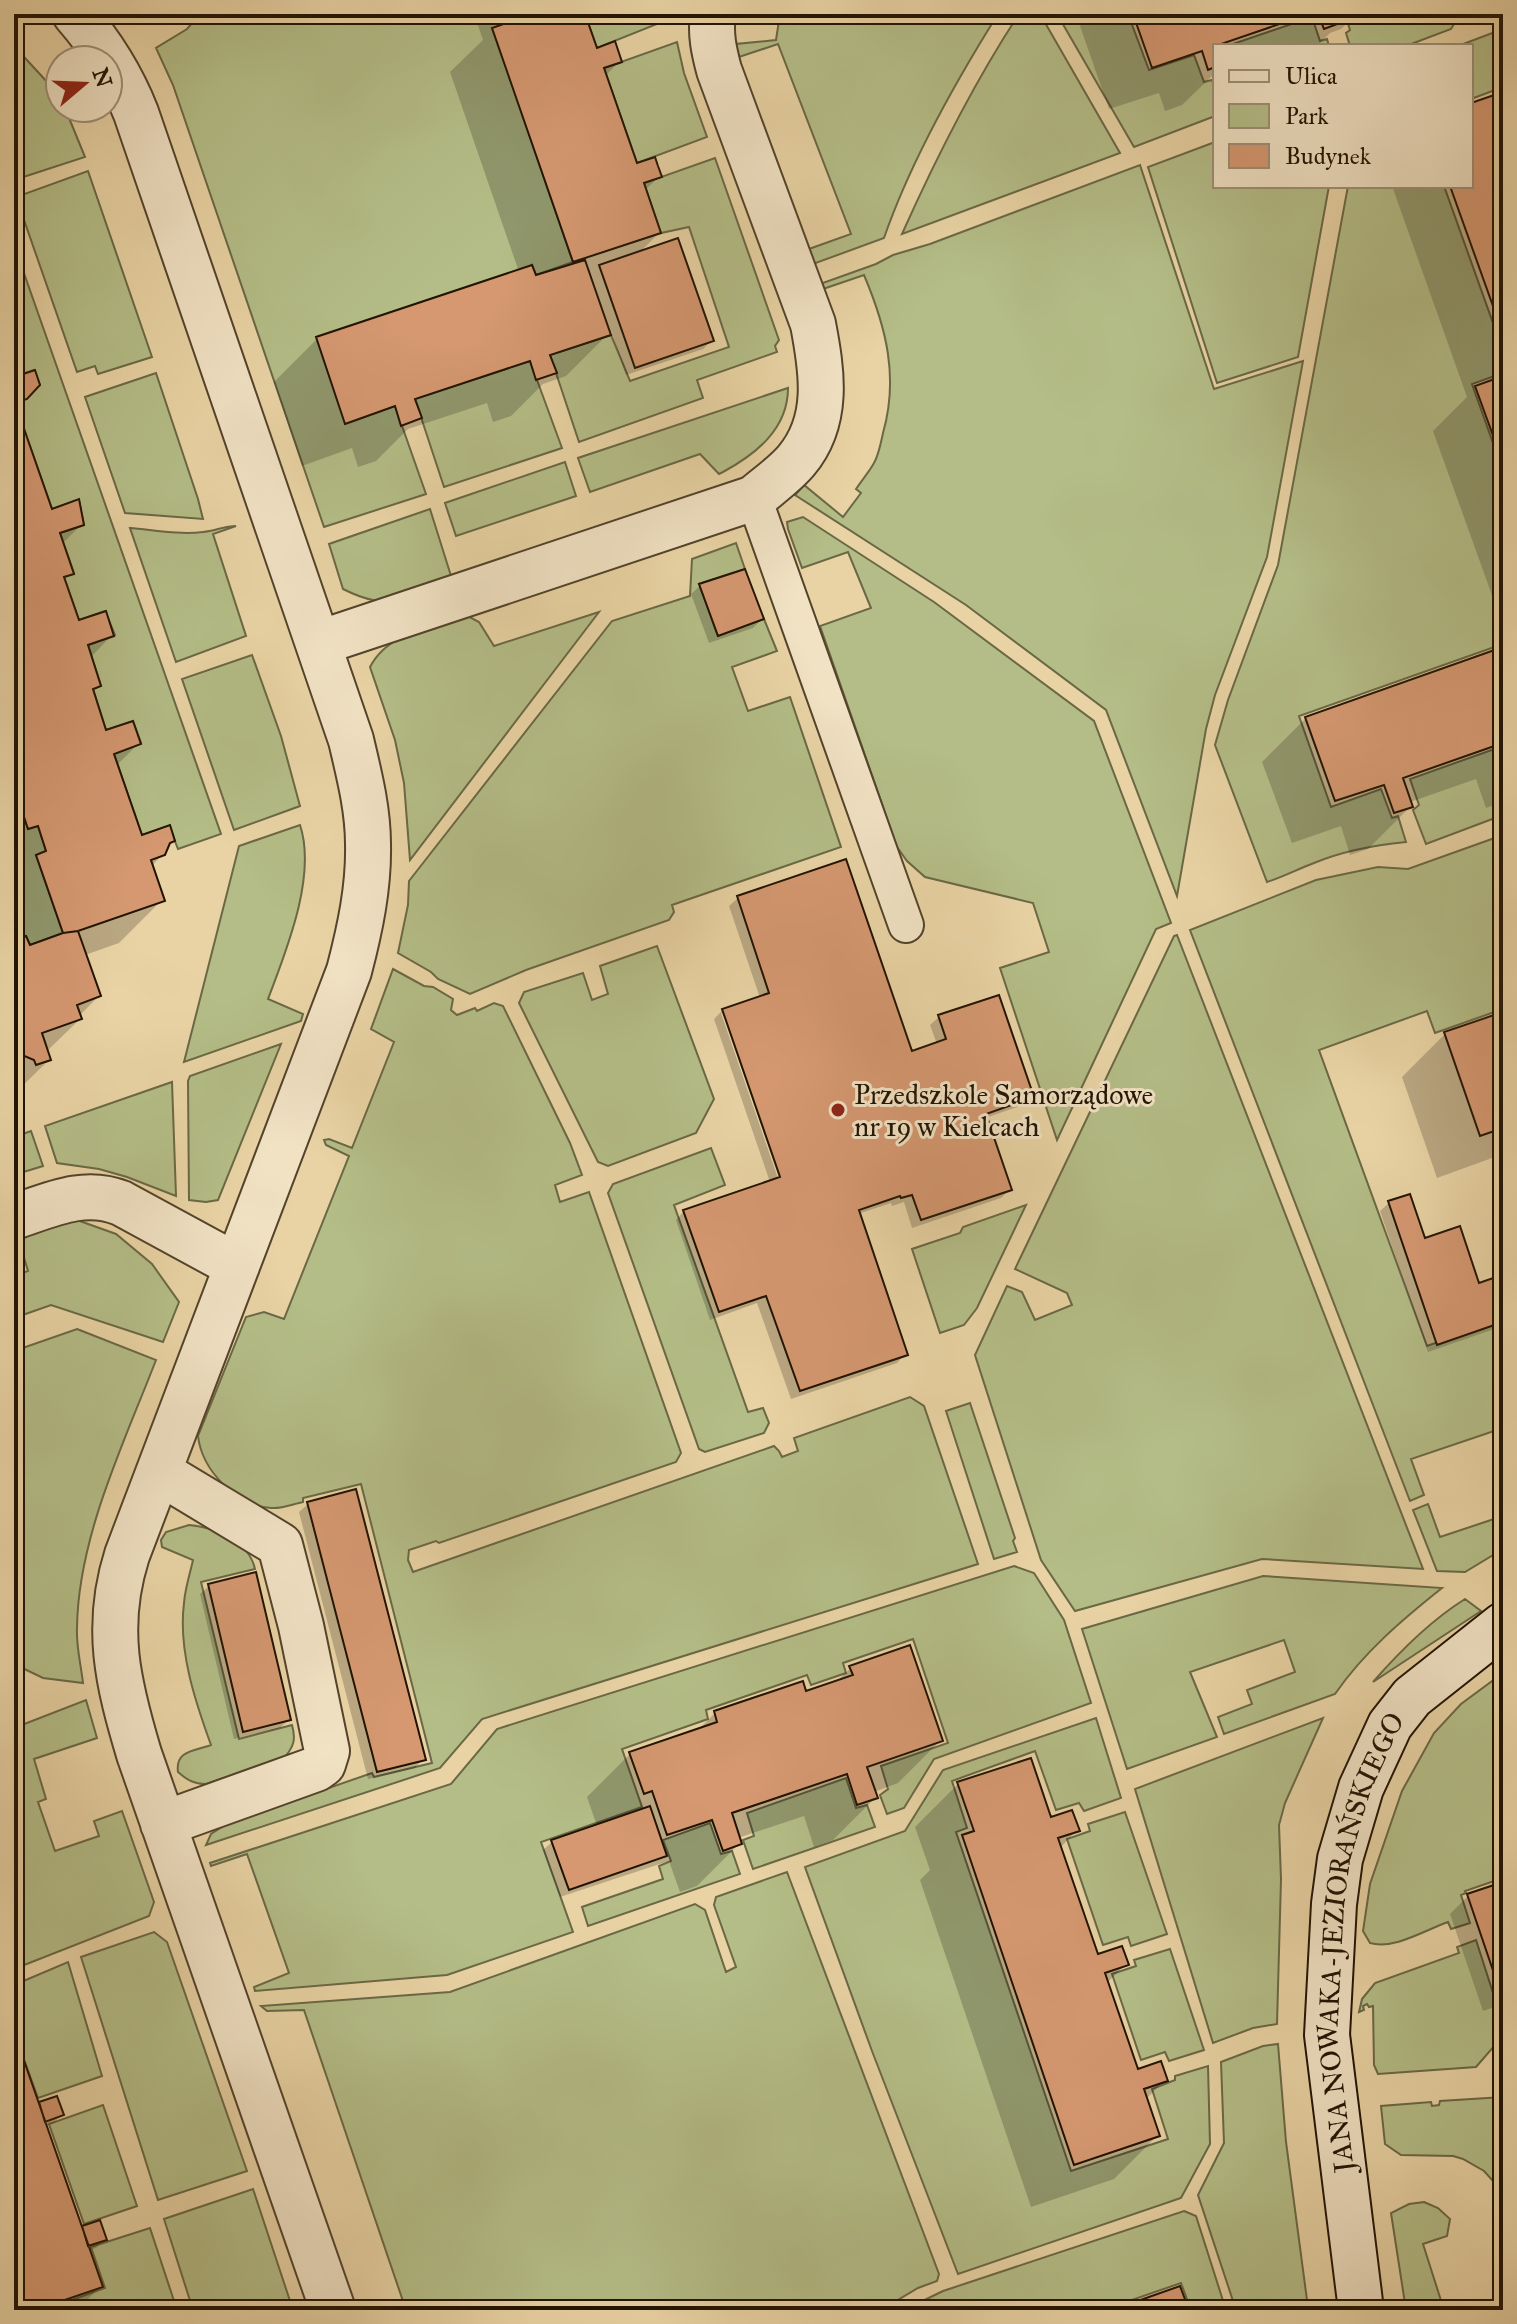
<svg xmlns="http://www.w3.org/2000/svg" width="1517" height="2324" font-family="'IM FELL Great Primer',serif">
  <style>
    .green { fill: #b4bd87; stroke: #6a6845; stroke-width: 2 }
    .shadow { fill: #0003; fill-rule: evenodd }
    .building { fill: #d59871; stroke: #211303; stroke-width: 2 }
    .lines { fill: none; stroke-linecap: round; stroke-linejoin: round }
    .lane-casing { stroke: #53432b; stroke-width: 38 }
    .street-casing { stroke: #53432b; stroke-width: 48 }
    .secondary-casing { stroke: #211303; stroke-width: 48 }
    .lane { stroke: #f1e2c4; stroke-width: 34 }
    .street { stroke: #f1e2c4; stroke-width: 44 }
    .secondary { stroke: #f1e2c4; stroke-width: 44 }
    .poi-dot { fill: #8f2418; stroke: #f1e2c4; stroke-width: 3 }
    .labels { text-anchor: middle; stroke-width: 6; stroke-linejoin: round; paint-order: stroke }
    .poi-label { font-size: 28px; fill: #211303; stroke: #f1e2c4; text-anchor: start }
    .street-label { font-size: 28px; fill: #211303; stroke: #f1e2c4 }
  </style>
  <rect width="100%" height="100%" fill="#e9d3a4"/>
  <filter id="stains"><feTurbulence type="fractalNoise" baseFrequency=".0025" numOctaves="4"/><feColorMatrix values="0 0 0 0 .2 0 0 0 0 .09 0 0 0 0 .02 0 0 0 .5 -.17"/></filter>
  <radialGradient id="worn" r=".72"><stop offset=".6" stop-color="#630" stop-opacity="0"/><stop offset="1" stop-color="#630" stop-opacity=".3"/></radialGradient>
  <path class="green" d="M200,14H532L493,28L573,262L536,275L532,265L345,424L395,406L426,494L324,527L173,85L156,48L187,29Z
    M585,14H675L672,18L597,48Z
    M780,14H998C956,81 910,163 884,238L813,264L809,249L851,234L778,44L739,57L736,44L776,40Z
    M1019,14H1040L1120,153L902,234C936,158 973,84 1019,14Z
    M1057,14H1128L1149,70L1194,55L1204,82L1212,80L1215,89V116L1134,147Z
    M1345,14H1455L1457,19L1451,29L1406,46H1350L1346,33L1350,30Z
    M1312,17L1320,41L1327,39L1329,46H1227Z
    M1503,29V87L1471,99V46H1458Z
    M677,42L684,73L707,137L637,163L604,68Z
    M14,46L60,96V108H65L85,157L14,180Z
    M1215,142V186H1329L1298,357L1217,383L1148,167Z
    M715,158L779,340L775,346L777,352L697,380L703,398L579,442L550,355L611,335L630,381L729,347L689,227L661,233L644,183Z
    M1140,165L1214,389L1303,361L1267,557L1215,695L1206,729L1177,896L1106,710L966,605L795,495L804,485L843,517L861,493L856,489C862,480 869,472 874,463C879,454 881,442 883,433C899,377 886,327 864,275L823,289L820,284L876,264L893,255L930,244Z
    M88,171L152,357L98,374L95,366L77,372L16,197Z
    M1348,186H1444L1503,351V373L1472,384L1503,471V644L1299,716L1331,807L1381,789L1392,818L1398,816L1406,842C1375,845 1343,851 1314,863C1298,869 1283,877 1267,882L1215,745L1228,700L1278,565Z
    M19,259L221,834L178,849L169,826L142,835L114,754L141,743L133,721L106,730L93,689L101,686L88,645L115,635L105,611L79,620L64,577L74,573L60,533L84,525L79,500L52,509L15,403L40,385L34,370L14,377V260Z
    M530,361L562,448L444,487L415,399Z
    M156,373L198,499L203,519L125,513L85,397Z
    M788,388C788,429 756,454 723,472L719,474L700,454L590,492L578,458Z
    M565,462L576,496L456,536L445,503Z
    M430,509L452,579C433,585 391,602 373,600C362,598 353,594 343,589L329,544Z
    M803,517L934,602L1094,721L1171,923L1156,929L1057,1140L1000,968L1049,952L1033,903L925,877L907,861L897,847L820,626L871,608L848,552L802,568L788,529L787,522Z
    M236,526L213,534L246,636L176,662L130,528C154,530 179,535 203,532C215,531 224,526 236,526Z
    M736,543L745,569L699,584L718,636L764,619L777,651L732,667L748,711L790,697L841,847L672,905L674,912L669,920L526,970L470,994L438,979L431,972L398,953L408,905L409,881L612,621L690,596L692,559Z
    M599,612L410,860L404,783L395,740L370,667C388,632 431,627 466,615L479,622L494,646Z
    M252,655L281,736L300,806L234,830L182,679Z
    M1503,746V815L1426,844L1413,810L1419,805L1410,779Z
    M14,787L28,829L38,826L46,851L36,855L63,933L30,945L26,936L14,940Z
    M300,825C317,876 286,951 268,999L303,1014L301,1021L184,1062L239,846Z
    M1503,835V1009L1435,1033L1427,1011L1319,1050L1427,1346L1503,1319V1428L1411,1459L1424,1495L1410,1501L1190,930L1316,880L1378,867L1408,869Z
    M1177,935L1423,1569L1262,1559L1075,1611L1041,1560L975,1355L1007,1286L1022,1292L1035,1320L1072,1305L1067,1293L1015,1269L1174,936Z
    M657,946L714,1099L696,1133L608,1166L598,1162L519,1003L524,992L583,973L592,1000L608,994L600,966Z
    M393,969L424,986L433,987L453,999L451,1010L457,1015L475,1008L477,1011L494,1003L503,1006L570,1143L582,1175L555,1185L560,1202L589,1192L681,1453L676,1462L439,1543L436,1541L409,1550L408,1560L413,1572L774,1446L779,1451L782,1457L798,1451L794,1438L910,1397L924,1406L978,1564L482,1719L440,1768L206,1845L211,1834L228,1823L372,1773L374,1777L432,1763L361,1484L303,1498V1502C293,1504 282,1509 271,1508C236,1506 202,1470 198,1436L246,1317L264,1312L284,1319L349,1156L326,1145L324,1140L329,1139L352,1148L394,1042L371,1029Z
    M281,1044L218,1200L206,1202L189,1200L188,1081L190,1076Z
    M172,1082L176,1196L127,1177L99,1169L57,1163L45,1126Z
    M31,1131L43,1166L14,1175V1137Z
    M711,1148L725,1185L674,1205L748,1412L763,1408L769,1423L764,1433L705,1452L699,1449L608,1193L613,1184Z
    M1026,1205L977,1308L964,1325L940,1333L912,1249L960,1233L963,1227Z
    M63,1215L116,1234L152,1264L179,1302L163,1342L51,1305L14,1318V1276L28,1271L17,1235Z
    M77,1329L156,1360C124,1443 78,1537 77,1628C76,1646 81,1665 83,1683L43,1678L14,1664V1351Z
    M970,1403L1015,1538L1013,1541L1017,1552L994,1559L946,1411Z
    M1428,1504L1440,1537L1503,1516V1549L1465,1572L1437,1571L1413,1510Z
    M189,1525C214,1527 249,1541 255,1569L201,1582L239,1739L292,1725C296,1739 294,1746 285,1757L206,1784C194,1784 187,1780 178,1772C175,1750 195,1751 211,1745C195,1701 178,1650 184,1603C185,1588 190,1574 193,1560L162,1547L161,1540L166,1532Z
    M1014,1566L1034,1573L1064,1620L1091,1703L934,1759L904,1808L887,1814L880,1795L888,1789L881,1766L948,1743L913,1639L843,1663L846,1673L811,1685L807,1675L706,1710L708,1719L622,1749L642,1807L541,1842L573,1932L447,1975L255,1991L254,1987L289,1973L247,1854L211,1866L210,1863L451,1784L497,1729Z
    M1263,1576L1442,1588C1403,1619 1364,1652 1335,1694L1224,1734L1218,1717L1252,1704L1247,1690L1295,1672L1284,1640L1190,1672L1217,1737L1127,1769L1082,1629Z
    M1465,1599L1481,1611L1373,1682C1400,1651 1430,1621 1465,1599Z
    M1503,1673V1878L1465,1891L1466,1893L1461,1895L1470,1923L1451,1929L1448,1922C1425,1930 1394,1950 1370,1943L1363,1931L1370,1884L1402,1791L1434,1733L1461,1704Z
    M86,1700L97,1738L34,1759L46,1799L38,1802L55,1851L99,1836L94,1821L122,1811L154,1902L149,1916L14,1969V1728Z
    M1096,1718L1121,1798L1084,1811L1079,1803L1056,1810L1035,1751L952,1781L967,1828L956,1832L1071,2171L1168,2139L1152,2089L1175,2080V2076L1208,2066L1210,2144L1181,2198L958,2274L872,2051L805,1867L905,1831L943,1770Z
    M1323,1718L1285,1803L1279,1825L1281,1879L1277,2024L1253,2028L1213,2043L1135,1789Z
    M846,1778L856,1808L867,1805L875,1827L753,1869L743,1840L754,1836L747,1813Z
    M1125,1812L1167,1934L1131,1946L1128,1937L1103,1945L1067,1839L1090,1831L1088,1824Z
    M710,1823L721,1854L732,1851L740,1874L588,1926L582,1907L663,1879L659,1866L671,1861L663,1840Z
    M787,1872L939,2274L937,2281L918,2288L881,2310H406L304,2010L267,2011L261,2006L450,1992L695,1904L705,1910L726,1972L736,1967L714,1905L716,1897Z
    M154,1932L167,1942L247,2171L158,2200L81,1957Z
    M1476,1940L1495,1999L1503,1997V2036L1476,2067L1378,2074L1374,2065L1373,2006L1369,2007L1367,2004L1363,2006L1364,2010L1359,2012L1362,1999L1375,1983L1459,1953L1457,1947Z
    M1170,1949L1204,2050L1169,2061L1165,2052L1141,2060L1112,1974L1136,1966L1134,1960Z
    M68,1962L102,2076L38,2098L14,2032V1985Z
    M1278,2044L1286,2142L1307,2300L1277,2310H1236L1198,2195L1224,2143L1221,2062L1263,2046Z
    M1503,2097V2192L1484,2171L1463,2159L1453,2156L1401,2155L1385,2144L1381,2106L1431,2102L1432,2106L1439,2105L1440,2101Z
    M103,2105L137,2206L84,2224L49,2124Z
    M253,2189L293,2310H193L164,2219Z
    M1424,2202L1438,2208L1450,2219L1447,2236L1423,2244L1444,2310H1406L1391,2213L1409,2204Z
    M1184,2211L1196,2216L1226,2310H1191L1181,2283L1103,2310H904L943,2291Z
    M150,2228L177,2310H63L61,2304L105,2288L91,2247Z"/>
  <path class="shadow" d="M474,14H589L585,18L596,50L620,61L605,76L636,166L659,177L644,191L659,233L638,254L712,340L703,349L626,375L611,331L566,376L543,384L511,416L493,422L487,403L408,429L376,461L358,467L352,448L302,466L274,382L317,339L519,272L450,72L483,40Z
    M1092,14H1357L1341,29L1330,33L1317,46H1215V73L1182,105L1165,111L1159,93L1109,109L1080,26Z
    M1503,94V626L1433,431L1467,397L1392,186H1471V105Z
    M14,379L38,384L15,408L50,511L82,524L62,544L72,573L63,581L78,623L112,635L90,658L99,686L92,693L105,733L139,743L116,766L141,837L166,846L163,854L151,867L162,900L119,943L85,955L99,996L79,1016L80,1019L46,1052L49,1060L14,1094Z
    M700,586L762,619L753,628L709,643L691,594Z
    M1503,649L1502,802L1486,808L1476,779L1410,802L1411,806L1368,849L1350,855L1341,826L1292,843L1262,762L1306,718Z
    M738,898L910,1054L937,1044L930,1025L939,1017L1032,1096L1023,1105L985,1118L1010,1189L1001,1198L912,1228L904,1202L892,1206L891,1203L858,1214L905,1354L897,1363L791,1399L757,1303L710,1320L676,1220L684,1211L770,1182L714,1019L723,1010L760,998L729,906ZM721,1013H725L785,1185L781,1187Z
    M1503,1014V1154L1437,1178L1402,1077L1445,1034Z
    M1389,1203L1424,1241L1478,1285L1503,1294V1326L1428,1352L1380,1211Z
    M308,1504L423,1759L415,1768L368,1779L299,1512Z
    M209,1586L289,1719L280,1728L234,1739L200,1594Z
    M851,1668L941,1740L898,1783L874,1792L876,1797L833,1840L814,1847L804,1816L738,1838L740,1843L697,1886L680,1892L669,1861L560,1897L543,1850L552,1842L597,1826L587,1797L630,1754L697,1731L715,1713L805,1693L835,1683Z
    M958,1784L1077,1830L1060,1848L1097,1956L1126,1964L1106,1984L1136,2072L1165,2080L1145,2100L1157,2136L1114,2179L1031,2207L920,1880L930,1870L915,1827Z
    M1503,1884V2004L1483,2011L1450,1914L1468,1896Z
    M14,2037L38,2106L40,2103L62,2115L53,2123L45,2126L81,2230L83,2228L104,2239L96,2248L88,2250L101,2286L77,2310H14Z"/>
  <path class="building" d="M532,14H585L597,48L615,41L622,62L604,68L637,163L655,157L658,166L662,177L644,183L661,233L573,262L492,28Z
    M1133,14H1309L1221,44L1222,46H1215V67L1208,70L1202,51L1152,68Z
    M1318,14H1340L1343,22L1324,29Z
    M1503,92V334L1450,186H1471V103Z
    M678,238L714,341L635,368L599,265Z
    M585,260L611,335L550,355L557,373L536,380L530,361L415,399L422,418L401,426L395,406L345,424L316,337L532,265L536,275Z
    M35,370L40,385L27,399L15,403L52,509L79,499L84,525L60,533L74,574L64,577L79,620L106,611L114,636L88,645L101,686L93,689L106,730L133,721L141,744L114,754L142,835L170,825L175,841L170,843L165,855L151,860L165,901L78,931L63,933L36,855L46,851L38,826L28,829L14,787V377Z
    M1503,376V463L1475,386Z
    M745,569L764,619L718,636L699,584Z
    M1503,647V743L1403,778L1413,807L1394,813L1384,785L1335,801L1305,717Z
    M846,859L912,1051L946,1039L938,1015L999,995L1034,1097L986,1114L1012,1190L921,1220L912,1195L901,1198L900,1196L859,1210L908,1355L800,1391L766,1296L719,1312L683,1210L780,1177L722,1009L769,993L737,896Z
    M78,931L101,996L77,1005L82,1019L42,1033L51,1060L36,1065L34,1060L22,1055L17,1042L14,1043V940L26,936L30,945L63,933Z
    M1503,1012V1128L1480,1136L1444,1032Z
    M1410,1194L1425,1238L1460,1226L1479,1283L1499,1276L1503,1287V1322L1437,1345L1388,1201Z
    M356,1489L426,1760L377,1772L307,1502Z
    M256,1572L291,1720L243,1732L208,1584Z
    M910,1645L943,1741L867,1767L878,1798L857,1805L847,1774L732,1813L742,1844L723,1851L712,1820L667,1835L652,1791L644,1794L629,1752L717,1722L714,1711L803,1681L806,1691L853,1675L849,1666Z
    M1031,1758L1051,1817L1072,1810L1080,1831L1058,1838L1098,1954L1122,1946L1129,1965L1105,1973L1138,2069L1161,2061L1168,2081L1144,2089L1160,2136L1074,2165L962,1835L974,1831L957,1782Z
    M650,1806L667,1856L569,1890L551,1840Z
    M1503,1882V1994H1501L1467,1894Z
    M14,2032L103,2287L59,2302L61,2310H14Z
    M57,2096L64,2115L45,2122L39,2102Z
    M100,2220L107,2240L88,2246L82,2226Z
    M1180,2286L1189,2310H1112Z"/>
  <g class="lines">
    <defs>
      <path id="lane" d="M754,498L906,925"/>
      <path id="street" d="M75,14C102,45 121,75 136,113L351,740C359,774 368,809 368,844C369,887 360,929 349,971L127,1555C104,1627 118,1684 139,1754L333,2310
        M319,643L754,498C768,486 784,475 796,461C830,421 822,371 813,324L719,70C714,51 710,34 713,14
        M14,1217C50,1205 84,1188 121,1203L237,1266
        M159,1472L280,1545L301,1626L327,1751L323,1764L316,1769L163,1824"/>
      <g id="secondary">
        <path id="s1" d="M1361,2310L1327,2035L1334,1904L1340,1859L1361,1788L1390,1725L1412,1697L1503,1625"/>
      </g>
    </defs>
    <use href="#lane" class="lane-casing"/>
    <use href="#street" class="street-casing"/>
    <use href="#secondary" class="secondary-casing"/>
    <use href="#lane" class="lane"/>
    <use href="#street" class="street"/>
    <use href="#secondary" class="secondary"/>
  </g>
  <circle class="poi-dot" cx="838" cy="1110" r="8"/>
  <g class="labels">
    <g class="poi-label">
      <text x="854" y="1104">Przedszkole Samorządowe<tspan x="854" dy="32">nr 19 w Kielcach</tspan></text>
    </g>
    <g class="street-label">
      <text dy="10" stroke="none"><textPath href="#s1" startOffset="374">JANA NOWAKA-JEZIORAŃSKIEGO</textPath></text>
    </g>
  </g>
  <rect width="1517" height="2324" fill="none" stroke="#e9d3a4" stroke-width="48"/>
  <rect x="16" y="16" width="1485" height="2292" fill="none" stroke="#211303" stroke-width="4"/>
  <rect x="24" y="24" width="1469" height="2276" fill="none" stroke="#211303" stroke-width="2"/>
  <rect x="1213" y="44" width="260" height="144" fill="#f1e2c4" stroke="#9e8f77" stroke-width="2"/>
  <rect x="1229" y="70" width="40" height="12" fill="#f1e2c4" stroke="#9e8f77" stroke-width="2"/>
  <text x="1285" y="84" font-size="24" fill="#211303">Ulica</text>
  <rect x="1229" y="104" width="40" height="24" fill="#b4bd87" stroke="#9e8f77" stroke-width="2"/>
  <text x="1285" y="124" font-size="24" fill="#211303">Park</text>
  <rect x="1229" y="144" width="40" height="24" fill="#d59871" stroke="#9e8f77" stroke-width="2"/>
  <text x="1285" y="164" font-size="24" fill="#211303">Budynek</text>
  <g transform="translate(84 84) rotate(71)"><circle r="38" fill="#f1e2c4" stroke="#9e8f77" stroke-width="2"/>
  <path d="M0-6L14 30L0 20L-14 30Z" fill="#8f2418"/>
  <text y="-12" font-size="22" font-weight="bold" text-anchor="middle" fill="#211303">N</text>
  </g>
  <rect width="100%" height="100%" filter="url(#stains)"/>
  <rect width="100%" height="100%" fill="url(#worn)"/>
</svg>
